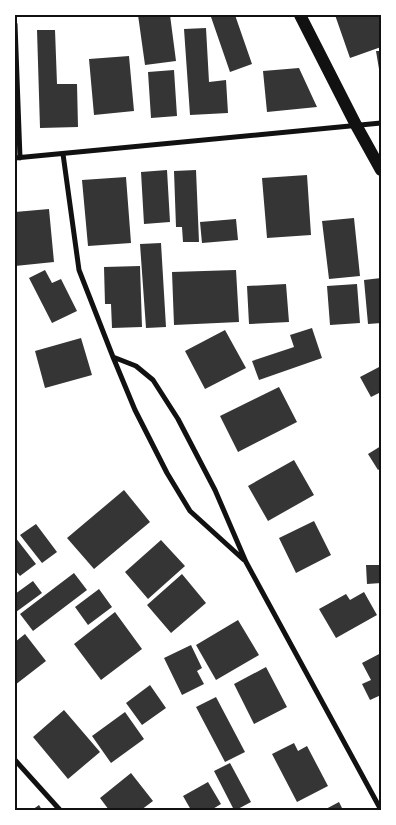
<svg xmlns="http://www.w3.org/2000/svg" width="396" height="825" font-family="'Alegreya Sans',sans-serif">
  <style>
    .building { fill: #353535 }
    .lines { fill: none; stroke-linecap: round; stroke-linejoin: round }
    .minor { stroke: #111; stroke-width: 5 }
    .primary { stroke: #111; stroke-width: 12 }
    .neatline { fill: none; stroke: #111; stroke-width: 2 }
  </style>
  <rect width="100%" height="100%" fill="#fff"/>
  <path class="building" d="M138,15H170L176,61L145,65Z
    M217,15H235L252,64L230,72L211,17Z
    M335,15H381V47L350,58Z
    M206,28L209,82L226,80L228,113L190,115L184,29Z
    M37,30H55L57,84H77L78,127L40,128Z
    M376,51H381V75H380Z
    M129,56L134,111L94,115L89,59Z
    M299,68L317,107L267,112L263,71Z
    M174,70L177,116L151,118L148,72Z
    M167,170L170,222L144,224L141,172Z
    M196,170L199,242H183L182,227H176L174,171Z
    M307,175L311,235L267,238L262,178Z
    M126,177L131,243L88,246L82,180Z
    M49,209L54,262L15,266V212Z
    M354,218L360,276L329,279L322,221Z
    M236,219L238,240L202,243L200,222Z
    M161,243L166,327L146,328L140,244Z
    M140,266L142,327L112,328L111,304H105L104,267Z
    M45,270L52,283L61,279L77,311L52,323L29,278Z
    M236,270L239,322L174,325L172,272Z
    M381,278V323L368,324L364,280Z
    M286,284L289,322L249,324L247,286Z
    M357,284L360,323L330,325L327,286Z
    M312,328L322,358L259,380L252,361L294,347L290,335Z
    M225,330L246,368L205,389L185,351Z
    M81,338L92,375L45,388L35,351Z
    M381,366V392L371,397L360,377Z
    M279,387L297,422L238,452L220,416Z
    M381,446V468L378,470L368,454Z
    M294,460L314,495L268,521L248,486Z
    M124,490L150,522L94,569L67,538Z
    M314,521L331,555L296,573L279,538Z
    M36,524L57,552L42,563L20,535Z
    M15,537L36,564L20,576L15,570Z
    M161,540L185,566L148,599L125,572Z
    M366,565H381V583L367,584Z
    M74,573L87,590L33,631L20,614Z
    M182,574L206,603L171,633L147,605Z
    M33,581L42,593L16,612L15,611V594Z
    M99,589L112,607L88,625L75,607Z
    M364,592L377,615L336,638L319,609L346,594L350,600Z
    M115,612L142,649L101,680L74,644Z
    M238,620L259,655L216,680L196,645Z
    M25,634L46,661L15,685V642Z
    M191,645L202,668L197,671L204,684L182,695L164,658Z
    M381,653V695L370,700L362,684L371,680L362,663Z
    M266,667L287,707L254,724L234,684Z
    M150,685L166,708L142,725L126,703Z
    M216,697L245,752L225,762L196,707Z
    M64,710L100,752L68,779L33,737Z
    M125,712L144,739L111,763L92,736Z
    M294,743L298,751L307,746L328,786L297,802L272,754Z
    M230,763L251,802L236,810H234L214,771Z
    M131,773L153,801L141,810H109L100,798Z
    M208,782L221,804L211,810H191L183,796Z
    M339,802L343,810H324Z
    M39,805L42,810H32Z"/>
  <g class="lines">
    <path class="minor" d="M15,24L20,158
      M63,154L79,270L113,357L135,410L167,473L190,511L244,560
      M15,158L381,123
      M113,357L136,366L153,380L178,419L215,490L246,562L381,810
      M15,760L60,810"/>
    <path class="primary" d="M300,15L356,125L381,170"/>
  </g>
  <rect width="396" height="825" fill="none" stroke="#ffffff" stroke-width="32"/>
  <rect x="16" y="16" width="364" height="793" class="neatline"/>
</svg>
